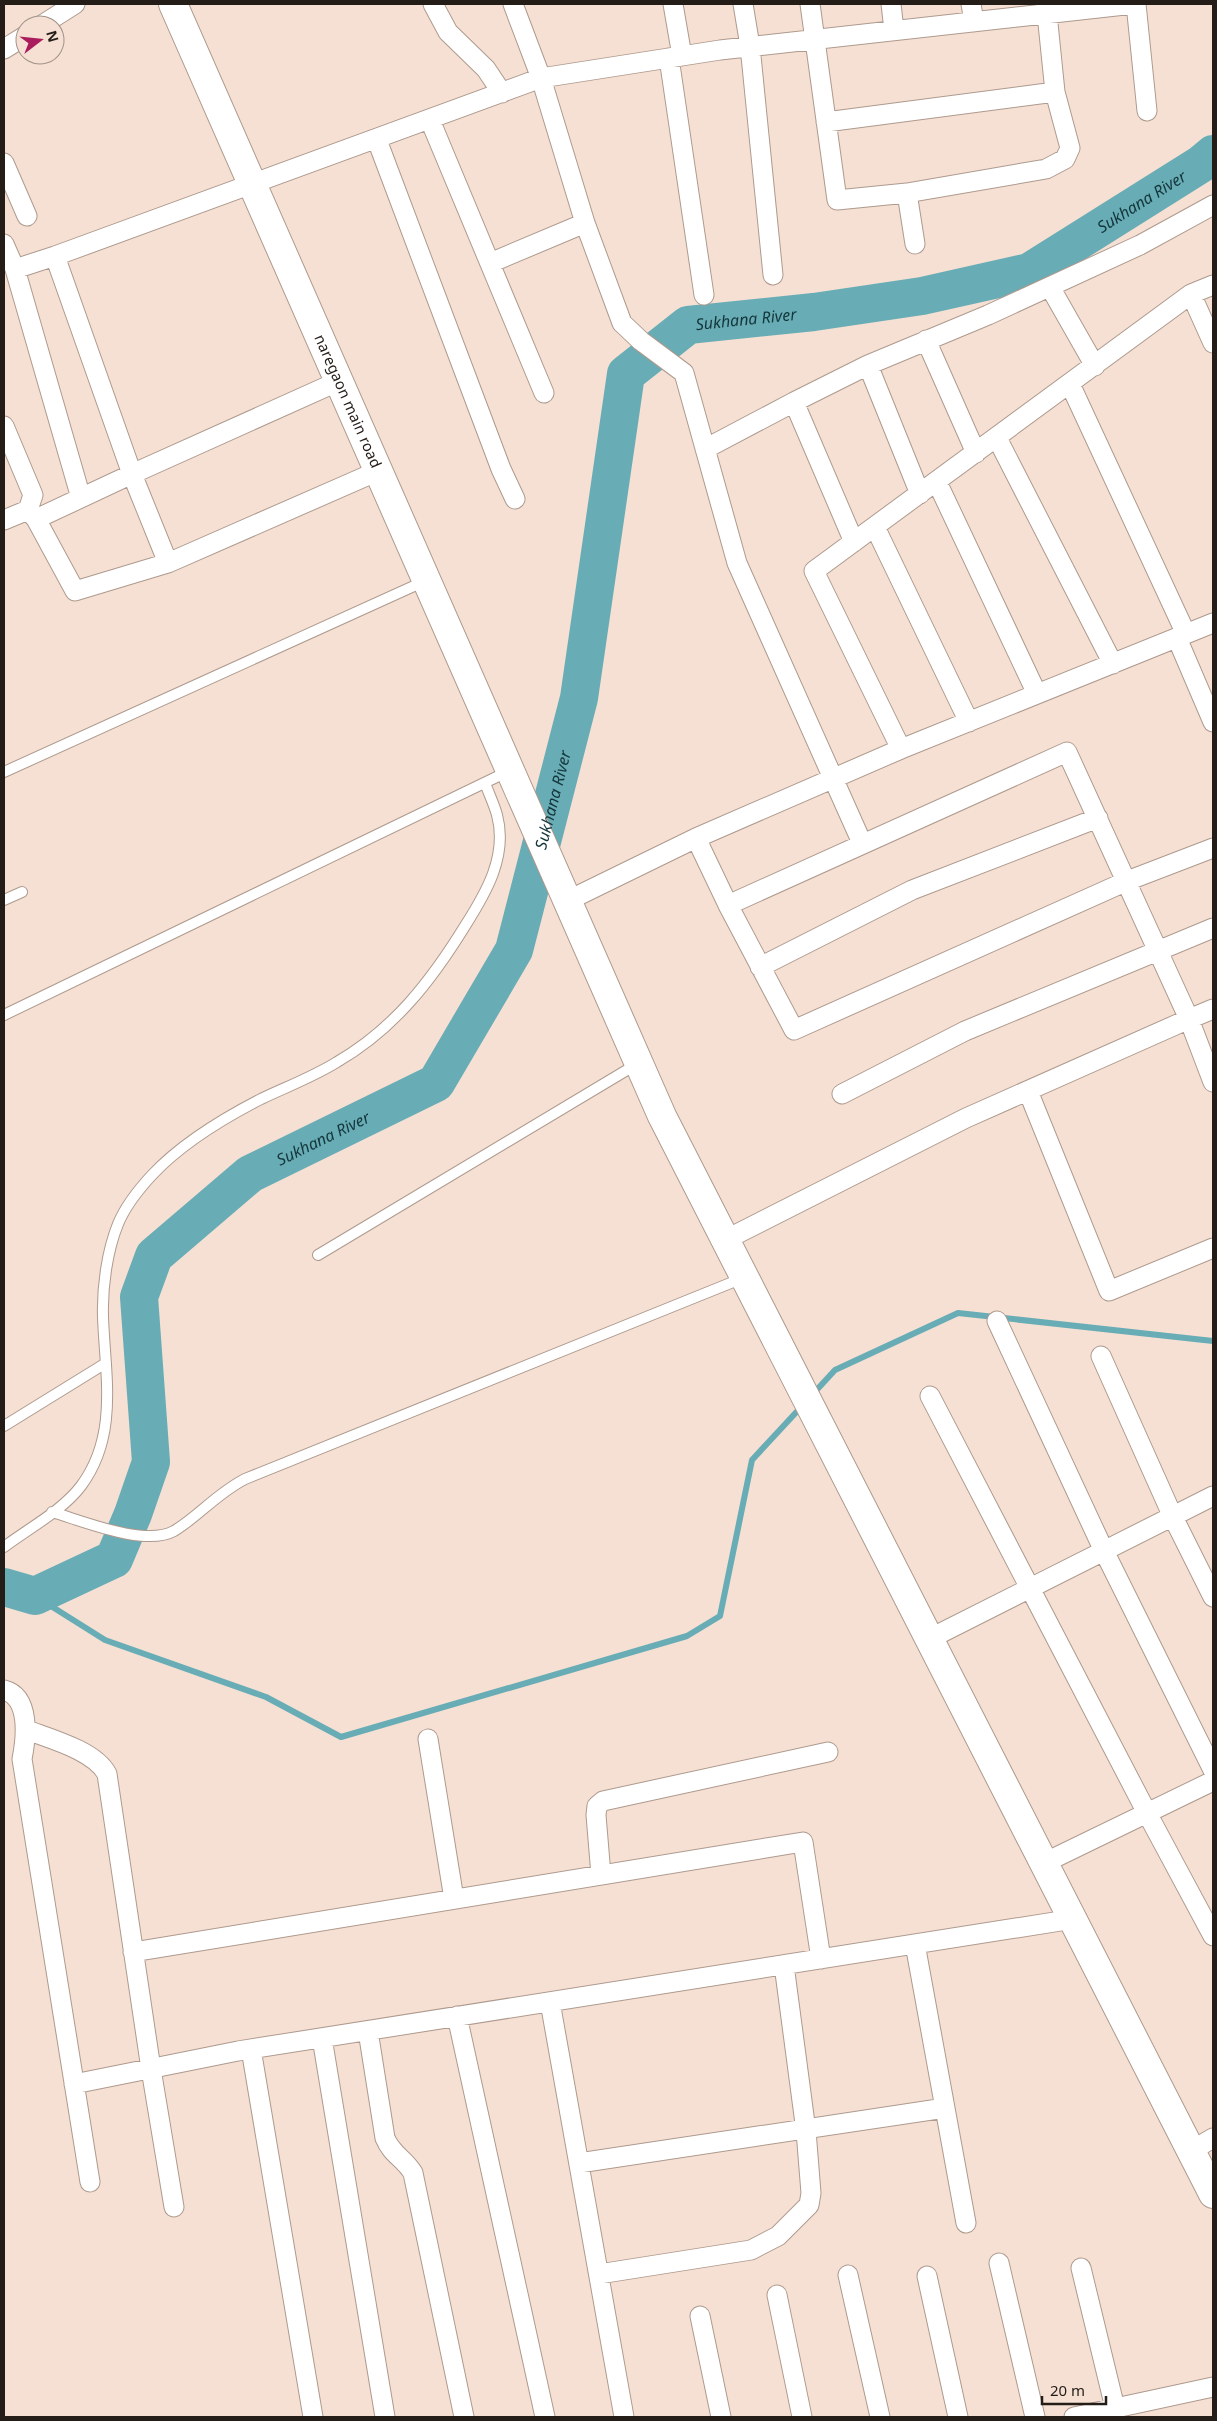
<svg xmlns="http://www.w3.org/2000/svg" width="1217" height="2421" font-family="'Noto Sans',sans-serif">
  <style>
    .lines { fill: none; stroke-linecap: round; stroke-linejoin: round }
    .stream { stroke: #68acb5; stroke-width: 6 }
    .river { stroke: #68acb5; stroke-width: 38 }
    .lane-casing { stroke: #ae9a8e; stroke-width: 12 }
    .street-casing { stroke: #ae9a8e; stroke-width: 21 }
    .secondary-casing { stroke: #ae9a8e; stroke-width: 30 }
    .lane { stroke: #fff; stroke-width: 10 }
    .street { stroke: #fff; stroke-width: 19 }
    .secondary { stroke: #fff; stroke-width: 28 }
    .labels { text-anchor: middle; stroke-width: 5; stroke-linejoin: round; paint-order: stroke }
    .street-label { font-size: 15px; fill: #241c17; stroke: #f5e0d3 }
    .water-label { font-size: 16px; font-style: italic; fill: #14363b; stroke: #f5e0d3 }
  </style>
  <rect width="100%" height="100%" fill="#f5e0d3"/>
  <g class="lines">
    <path class="stream" d="M812,1395L835,1370L958,1313L1213,1341
      M35,1596L105,1640L266,1697L341,1737L687,1636L720,1616L752,1460L802,1406"/>
    <path class="river" id="s1" d="M4,1587L35,1596L114,1559L133,1514L151,1462L139,1297L154,1256L250,1174L436,1083L514,950L579,698L626,374L688,325L814,312L922,296L1029,272L1201,164L1213,154"/>
    <defs>
      <path id="lane" d="M4,772L425,581
        M4,900L22,892
        M4,1015L509,771
        M318,1255L637,1064
        M4,1426L106,1363
        M52,1512C83,1521 145,1547 174,1531C199,1516 216,1494 245,1479L743,1278
        M4,1547C29,1528 62,1511 81,1486C119,1435 105,1375 103,1317C102,1288 107,1251 118,1224C125,1207 139,1189 152,1175C182,1143 222,1119 261,1099C286,1087 313,1077 337,1062C394,1029 431,981 465,926C486,893 508,856 497,815C494,804 489,794 485,783"/>
      <path id="street" d="M433,4L448,32L486,69L502,93
        M513,4L541,78L585,223L622,323L641,341L684,373L737,563L862,843
        M673,4L682,56
        M743,4L750,46L773,275
        M810,4L837,200L907,193L915,244
        M891,4L894,30
        M971,4L974,22
        M1136,4L1147,111
        M42,25L75,4
        M4,49L25,36
        M669,58L704,295
        M430,120L544,393
        M826,122L1055,92
        M377,140L501,469L515,499
        M4,163L27,216
        M907,193L1046,169L1065,159L1070,148L1055,92L1046,4
        M4,244L15,269L55,256
        M490,263L585,223
        M15,269L81,498
        M1050,287L1095,366
        M1191,294L1213,285
        M926,340L976,453
        M868,365L920,494
        M339,381L132,474L55,256L541,78L720,50L1134,4
        M1070,384L1186,634
        M4,426L33,495L28,510
        M997,438L1113,664
        M705,449L794,402
        M937,482L1037,694
        M36,519L75,591L168,563
        M4,520L28,510L36,519L132,474L168,563L378,471
        M875,527L969,722
        M854,542L794,402L868,365L988,315L1140,245L1213,205
        M1177,638L1213,722
        M901,749L814,571L1191,294L1213,343
        M567,901L696,838
        M728,905L794,1030L1127,881L1213,848
        M760,967L912,890L1098,818
        M1213,1009L1189,1019L1213,1082
        M1028,1091L1109,1291L1213,1248
        M842,1094L965,1031L1213,928
        M725,1240L966,1118L1189,1019L1067,752L728,905L696,838L901,749L1213,623
        M997,1321L1104,1551L1213,1770
        M1101,1356L1173,1517L1213,1597
        M930,1396L1147,1813L1213,1936
        M929,1639L1213,1496
        M4,1690C31,1697 26,1739 22,1759L90,2182
        M27,1730C51,1739 95,1751 107,1774L151,2069L174,2207
        M428,1739L454,1899
        M1044,1863L1213,1781
        M601,1875L596,1815L597,1806L603,1801L828,1752
        M915,1944L966,2223
        M133,1952L803,1842L821,1959
        M550,2002L624,2417
        M457,2016L545,2417
        M368,2031L385,2138C392,2155 404,2158 413,2173L464,2417
        M322,2038L385,2417
        M251,2049L313,2417
        M74,2084L238,2051L1073,1919
        M1191,2151L1213,2138
        M579,2163L945,2108
        M999,2263L1035,2417
        M1081,2268L1115,2408
        M599,2274L751,2250L778,2236L809,2205L811,2193L806,2131L784,1965
        M848,2275L880,2417
        M927,2276L958,2417
        M777,2295L802,2417
        M700,2316L721,2417
        M1074,2417L1213,2387"/>
      <g id="secondary">
        <path id="s2" d="M173,4L662,1116L1213,2194"/>
      </g>
    </defs>
    <use href="#lane" class="lane-casing"/>
    <use href="#street" class="street-casing"/>
    <use href="#secondary" class="secondary-casing"/>
    <use href="#lane" class="lane"/>
    <use href="#street" class="street"/>
    <use href="#secondary" class="secondary"/>
  </g>
  <g class="labels">
    <g class="street-label">
      <text dy="5" stroke="none"><textPath href="#s2" startOffset="434">naregaon main road</textPath></text>
    </g>
    <g class="water-label">
      <text dy="6" stroke="none"><textPath href="#s1" startOffset="2065">Sukhana River</textPath></text>
      <text dy="6" stroke="none"><textPath href="#s1" startOffset="1645">Sukhana River</textPath></text>
      <text dy="6" stroke="none"><textPath href="#s1" startOffset="1075">Sukhana River</textPath></text>
      <text dy="6" stroke="none"><textPath href="#s1" startOffset="640">Sukhana River</textPath></text>
    </g>
  </g>
  <rect width="1217" height="2421" fill="none" stroke="#241c17" stroke-width="10"/>
  <g transform="translate(40 40) rotate(74)"><circle r="24" fill="#f5e0d3" stroke="#a19288"/>
  <path d="M0-4L9 19L0 12L-9 19Z" fill="#aa1c5b"/>
  <text y="-8" font-size="14" font-weight="bold" text-anchor="middle" fill="#241c17">N</text>
  </g>
  <path d="M1042 2396v8h64v-8" fill="none" stroke="#241c17" stroke-width="2.5"/>
  <text x="1050" y="2396" font-size="15" fill="#241c17" stroke="#f5e0d3" stroke-width="4" paint-order="stroke">20 m</text>
</svg>
